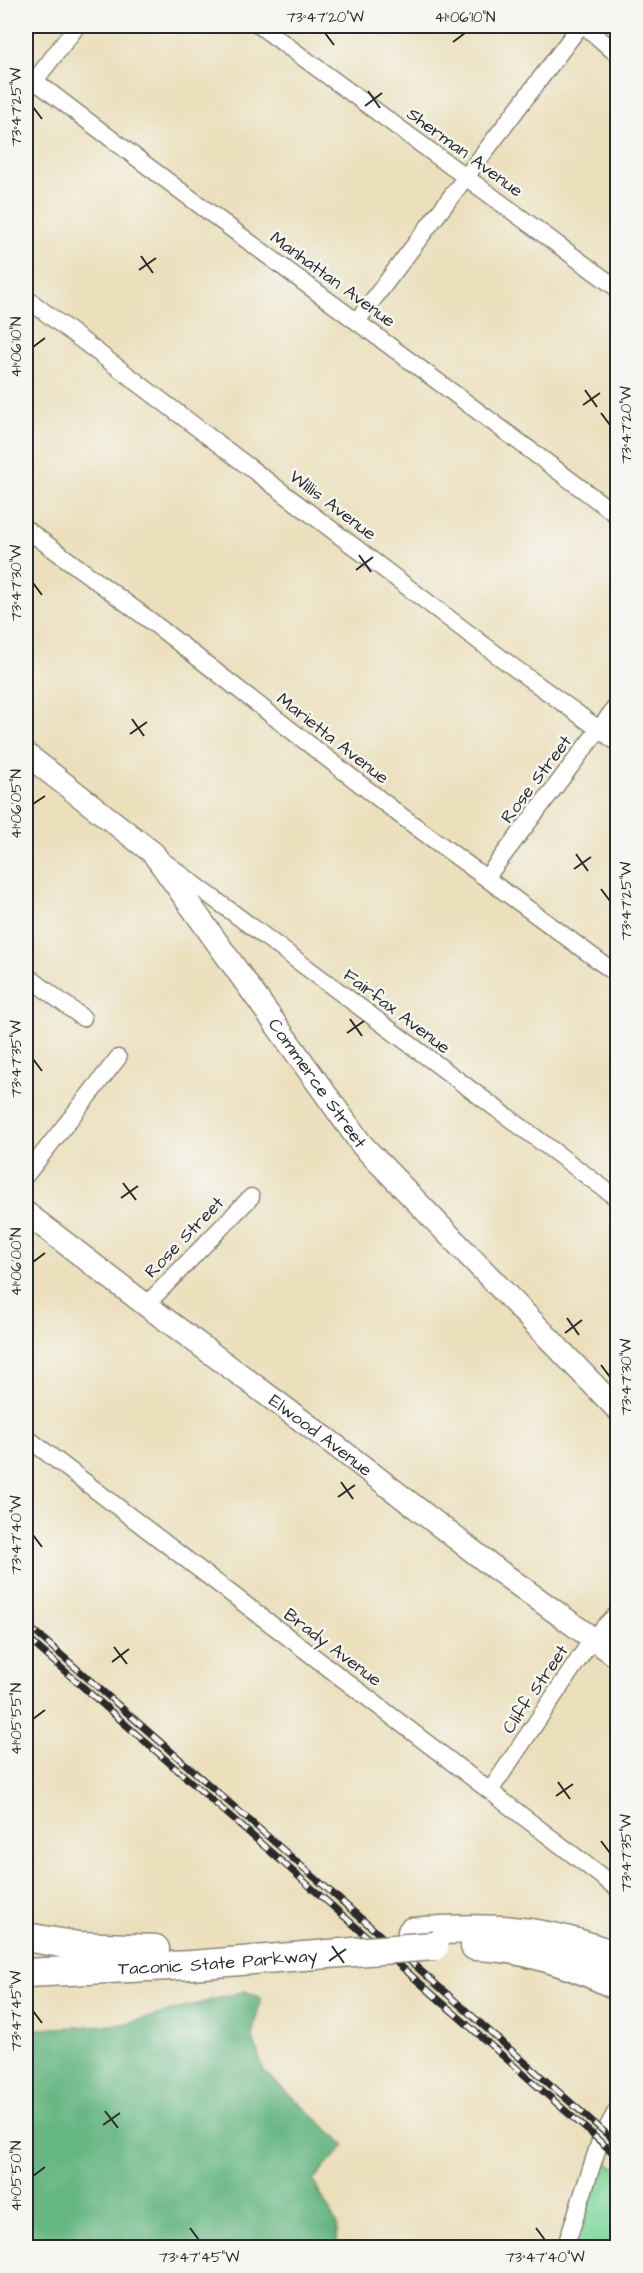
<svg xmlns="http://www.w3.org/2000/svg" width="643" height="2273" font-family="'Architects Daughter',sans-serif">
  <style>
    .green { fill: #7ed59a; stroke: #548062; stroke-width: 1.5 }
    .forest { fill: #66b682; stroke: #487056; stroke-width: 1.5 }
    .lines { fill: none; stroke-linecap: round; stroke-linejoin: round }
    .street-casing { stroke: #8b8574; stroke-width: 19 }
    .secondary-casing { stroke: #8b8574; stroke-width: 25 }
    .highway-casing { stroke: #8b8574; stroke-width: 31 }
    .street { stroke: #fff; stroke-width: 16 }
    .secondary { stroke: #fff; stroke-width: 22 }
    .highway { stroke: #fff; stroke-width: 28 }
    .rail-casing { stroke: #2b2b2b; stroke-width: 7 }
    .rail { stroke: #f6f6f2; stroke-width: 4.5; stroke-dasharray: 14; stroke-linecap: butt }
    .highway-bridge-casing { stroke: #8b8574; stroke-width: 31; stroke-linecap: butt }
    .highway-bridge { stroke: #fff; stroke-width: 28 }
    .ticks { fill: none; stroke: #2b2b2b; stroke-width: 2 }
    .labels { text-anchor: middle; stroke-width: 5; stroke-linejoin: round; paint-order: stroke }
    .street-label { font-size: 18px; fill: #2b2b2b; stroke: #f6f6f2 }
    .neatline { fill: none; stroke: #2b2b2b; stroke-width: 2 }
    .ticks-label { font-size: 15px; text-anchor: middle; fill: #2b2b2b }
  </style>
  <rect width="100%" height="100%" fill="#f6f6f2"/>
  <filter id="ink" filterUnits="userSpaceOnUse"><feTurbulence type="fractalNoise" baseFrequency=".0167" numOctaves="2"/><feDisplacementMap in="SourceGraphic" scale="12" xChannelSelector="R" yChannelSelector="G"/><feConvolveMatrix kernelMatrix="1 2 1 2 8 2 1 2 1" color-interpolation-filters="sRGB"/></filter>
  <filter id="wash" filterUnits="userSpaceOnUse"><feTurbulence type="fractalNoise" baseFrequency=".008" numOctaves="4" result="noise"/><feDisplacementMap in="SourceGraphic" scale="24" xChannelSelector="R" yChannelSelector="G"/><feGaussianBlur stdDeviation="1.35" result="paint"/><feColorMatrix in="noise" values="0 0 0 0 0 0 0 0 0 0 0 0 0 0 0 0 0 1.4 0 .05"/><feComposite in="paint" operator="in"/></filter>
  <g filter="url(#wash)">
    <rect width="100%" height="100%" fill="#ebdfbc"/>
    <path class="green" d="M604,2161L617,2168V2247L573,2248Z"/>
    <path class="forest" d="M245,1991L261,1998L252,2035L264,2072L345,2145L313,2180L337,2225V2247H26V2030L125,2024Z"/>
  </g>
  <g filter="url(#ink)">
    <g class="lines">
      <defs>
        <path id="street" d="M260,26L618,289
          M585,26L618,55
          M26,74C221,224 421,367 618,516
          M26,92L77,26
          M26,298L509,664L618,743
          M357,321L580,26
          M26,529L152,622L400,815L618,975
          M166,863L618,1199
          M486,878L618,704
          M26,975L83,1018
          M26,1175L118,1058
          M146,1305L251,1197
          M26,1437L618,1889
          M490,1791L593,1638L618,1613
          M565,2248L600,2141L618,2108"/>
        <g id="secondary">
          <path id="s1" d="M26,754L153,853L362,1145L618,1410"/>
          <path id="s2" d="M26,1213L146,1305L332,1443L492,1566L618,1657"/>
        </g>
        <g id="highway">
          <path d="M412,1932C488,1926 546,1928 618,1957"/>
          <path d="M26,1937L78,1946L155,1949"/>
          <path d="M475,1946C525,1947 573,1964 618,1986"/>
          <path id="s3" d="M26,1973L191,1965L354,1952"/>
        </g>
      </defs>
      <use href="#street" class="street-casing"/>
      <use href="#secondary" class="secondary-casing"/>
      <use href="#highway" class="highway-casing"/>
      <use href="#street" class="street"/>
      <use href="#secondary" class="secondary"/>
      <use href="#highway" class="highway"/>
      <defs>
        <path id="rail" d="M26,1624L618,2144
          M26,1637L618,2157"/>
      </defs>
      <use href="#rail" class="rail-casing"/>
      <use href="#rail" class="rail"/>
      <defs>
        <path id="highway-bridge" d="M354,1952L434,1946"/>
      </defs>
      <use href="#highway-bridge" class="highway-bridge-casing"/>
      <use href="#highway-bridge" class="highway-bridge"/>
    </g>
  </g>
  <path class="ticks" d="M325,33L334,45M453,42L465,33M368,91L380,108M365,106L382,93M33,107L42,119M141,256L153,273M139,270L156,258M33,347L45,338M585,390L597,407M583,405L600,393M601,413L610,425M359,555L371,572M356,570L373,557M33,583L42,595M132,719L144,736M130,734L147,722M33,804L45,796M576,854L588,871M574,869L591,857M601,889L610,901M350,1019L362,1036M347,1033L364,1021M33,1059L42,1071M123,1183L136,1200M121,1198L138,1186M33,1262L45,1253M567,1318L579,1335M565,1333L582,1320M601,1365L610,1377M341,1482L353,1499M338,1497L355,1485M33,1535L42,1547M114,1647L127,1664M112,1662L129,1649M33,1719L45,1710M558,1782L570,1799M556,1796L573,1784M601,1841L610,1853M332,1946L344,1963M329,1961L346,1949M33,2011L42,2023M105,2111L118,2128M103,2125L120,2113M33,2176L45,2167M190,2228L199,2240M536,2228L545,2240"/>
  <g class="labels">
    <g class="street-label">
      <text transform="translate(465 152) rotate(36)" y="6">Sherman Avenue</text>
      <text transform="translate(333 279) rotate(36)" y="6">Manhattan Avenue</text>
      <text transform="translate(333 505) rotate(37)" y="6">Willis Avenue</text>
      <text transform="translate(333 738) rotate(38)" y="6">Marietta Avenue</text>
      <text transform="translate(536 779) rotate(-53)" y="6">Rose Street</text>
      <text transform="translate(397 1011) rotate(37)" y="6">Fairfax Avenue</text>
      <text dy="6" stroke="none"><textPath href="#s1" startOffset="444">Commerce Street</textPath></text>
      <text transform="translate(184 1237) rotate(-46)" y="6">Rose Street</text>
      <text dy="6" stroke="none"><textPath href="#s2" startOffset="369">Elwood Avenue</textPath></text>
      <text transform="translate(333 1647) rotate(37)" y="6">Brady Avenue</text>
      <text transform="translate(535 1689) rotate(-56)" y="6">Cliff Street</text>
      <text dy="6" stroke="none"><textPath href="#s3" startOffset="192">Taconic State Parkway</textPath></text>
    </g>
  </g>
  <rect width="643" height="2273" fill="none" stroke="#f6f6f2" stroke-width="66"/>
  <rect x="33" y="33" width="577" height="2207" class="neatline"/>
  <g class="ticks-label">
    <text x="325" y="22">73°47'20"W</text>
    <text x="465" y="22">41°06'10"N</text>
    <text transform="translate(16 107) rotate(-90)" y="5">73°47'25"W</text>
    <text transform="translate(16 347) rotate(-90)" y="5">41°06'10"N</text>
    <text transform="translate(626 425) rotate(-90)" y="5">73°47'20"W</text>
    <text transform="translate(16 583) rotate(-90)" y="5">73°47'30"W</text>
    <text transform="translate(16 804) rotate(-90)" y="5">41°06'05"N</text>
    <text transform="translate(626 901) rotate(-90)" y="5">73°47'25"W</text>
    <text transform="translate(16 1059) rotate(-90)" y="5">73°47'35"W</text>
    <text transform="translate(16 1262) rotate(-90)" y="5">41°06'00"N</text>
    <text transform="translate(626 1377) rotate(-90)" y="5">73°47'30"W</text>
    <text transform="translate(16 1535) rotate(-90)" y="5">73°47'40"W</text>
    <text transform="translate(16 1719) rotate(-90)" y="5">41°05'55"N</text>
    <text transform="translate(626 1853) rotate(-90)" y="5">73°47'35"W</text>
    <text transform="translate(16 2011) rotate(-90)" y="5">73°47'45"W</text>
    <text transform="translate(16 2176) rotate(-90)" y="5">41°05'50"N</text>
    <text x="199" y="2262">73°47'45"W</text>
    <text x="545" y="2262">73°47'40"W</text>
  </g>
</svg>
